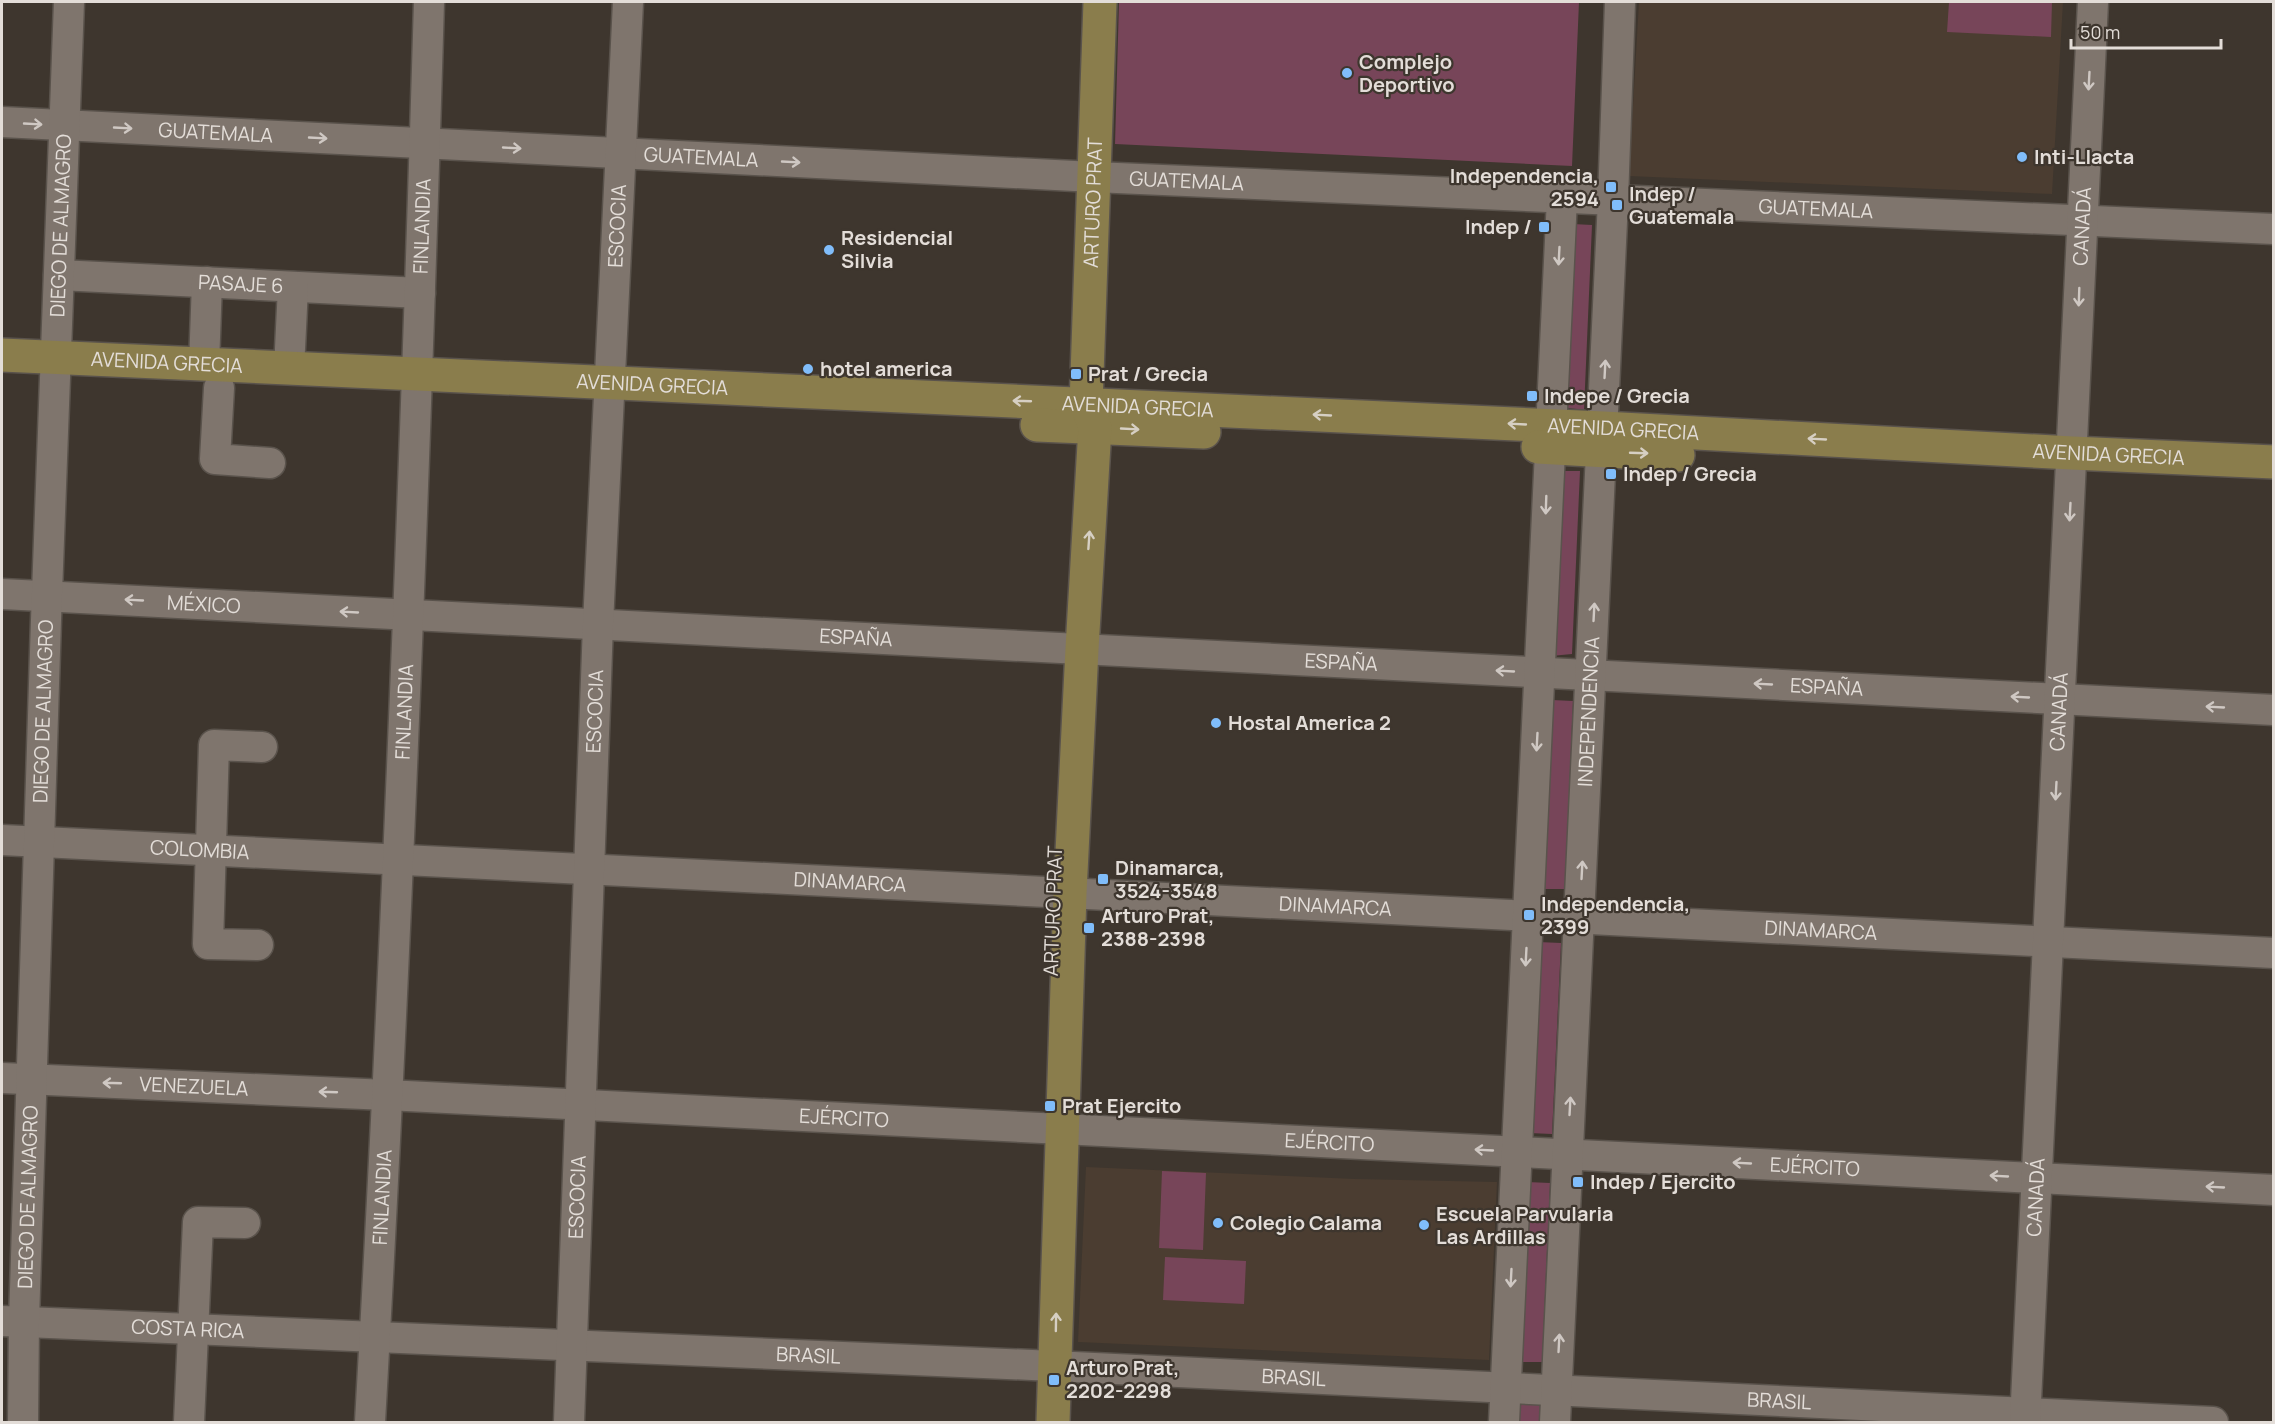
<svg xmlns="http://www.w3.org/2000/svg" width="2275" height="1424" font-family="Manrope,sans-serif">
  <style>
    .built { fill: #4b3d31 }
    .grass { fill: #774559 }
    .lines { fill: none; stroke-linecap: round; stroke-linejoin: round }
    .minor-casing { stroke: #5a534c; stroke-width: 33 }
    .major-casing { stroke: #5a534c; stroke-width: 36 }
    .minor { stroke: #7f756d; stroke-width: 30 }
    .major { stroke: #8a7d4c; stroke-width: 33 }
    .oneway { stroke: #cfc8c3 }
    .oneway2 { stroke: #d6cfc3 }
    .poi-dot { fill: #80bdfa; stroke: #3e362e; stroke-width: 2 }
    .labels { text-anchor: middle; stroke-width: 4.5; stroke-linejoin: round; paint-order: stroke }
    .poi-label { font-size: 20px; font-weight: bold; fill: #e3ddd8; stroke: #3e362e; text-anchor: start }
    .street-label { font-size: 20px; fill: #e3ddd8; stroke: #3e362e }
  </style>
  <rect width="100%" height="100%" fill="#3e362e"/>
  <path class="built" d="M1639,2H2063L2052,194L1629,176Z
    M1086,1167L1355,1179L1497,1182L1489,1360L1078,1342Z"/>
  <path class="grass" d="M1119,2H1579L1572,166L1115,144Z
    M1949,2H2052L2051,37L1947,32Z
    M1573,224L1592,225L1584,410L1561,407Z
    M1560,471H1580L1572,654L1551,656Z
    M1552,700L1573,701L1565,889H1543Z
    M1538,942L1561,943L1552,1134L1529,1133Z
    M1162,1171L1206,1173L1203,1250L1159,1248Z
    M1527,1182L1550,1183L1542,1362H1519Z
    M1165,1257L1246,1261L1244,1304L1163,1300Z
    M1517,1403L1543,1404L1542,1422H1517Z"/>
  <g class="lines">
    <defs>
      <g id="minor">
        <path id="s1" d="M2,122L1094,177L2274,229"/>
        <path id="s2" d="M59,275L420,293"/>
        <path d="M204,365L207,282"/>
        <path d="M289,369L293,287"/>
        <path d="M219,388L215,459L270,463"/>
        <path id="s3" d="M2,594L2274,710"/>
        <path id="s4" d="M2,840L2274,953"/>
        <path d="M258,945L208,944L214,745L262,747"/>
        <path id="s5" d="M2,1078L387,1095L2274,1190"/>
        <path id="s6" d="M2,1321L1032,1365L2213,1422"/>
        <path id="s7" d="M23,1422L24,1321L46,620L69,2"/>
        <path d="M189,1422L198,1222L245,1223"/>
        <path id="s8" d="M370,1422C397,949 415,475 429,2"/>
        <path id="s9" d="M569,1422L598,624L628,2"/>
        <path d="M1504,1422L1562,198"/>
        <path id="s10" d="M1555,1422L1613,200L1620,2"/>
        <path id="s11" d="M2025,1422L2093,2"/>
      </g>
      <g id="major">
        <path id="s12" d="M2,355L1603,428L2072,453L2274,462"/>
        <path d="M1037,425L1204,432"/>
        <path d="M1538,447L1678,455"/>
        <path id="s13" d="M1053,1422L1070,893L1082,649L1095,427L1086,404L1100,2"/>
      </g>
    </defs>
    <use href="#minor" class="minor-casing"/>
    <use href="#major" class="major-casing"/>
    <use href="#minor" class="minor"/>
    <use href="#major" class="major"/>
  </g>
  <defs><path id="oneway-shaft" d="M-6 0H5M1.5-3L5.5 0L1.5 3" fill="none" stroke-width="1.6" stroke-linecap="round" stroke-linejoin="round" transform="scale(1.5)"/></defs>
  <g class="oneway">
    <use href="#oneway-shaft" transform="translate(2089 81) rotate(93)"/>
    <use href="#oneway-shaft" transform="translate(33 124) rotate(3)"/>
    <use href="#oneway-shaft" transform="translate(123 128) rotate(3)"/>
    <use href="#oneway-shaft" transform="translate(318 138) rotate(3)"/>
    <use href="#oneway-shaft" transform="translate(512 148) rotate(3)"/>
    <use href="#oneway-shaft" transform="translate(791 162) rotate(3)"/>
    <use href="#oneway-shaft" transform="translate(1559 256) rotate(93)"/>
    <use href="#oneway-shaft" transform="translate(2079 297) rotate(92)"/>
    <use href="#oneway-shaft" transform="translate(1605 369) rotate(-87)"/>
    <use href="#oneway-shaft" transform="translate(1546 505) rotate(92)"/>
    <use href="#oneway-shaft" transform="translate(2070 512) rotate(93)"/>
    <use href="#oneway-shaft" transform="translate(134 600) rotate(-177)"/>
    <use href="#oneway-shaft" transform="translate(349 612) rotate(-177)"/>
    <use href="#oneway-shaft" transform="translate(1594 612) rotate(-87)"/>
    <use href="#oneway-shaft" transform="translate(1505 671) rotate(-177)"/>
    <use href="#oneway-shaft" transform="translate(1763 684) rotate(-177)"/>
    <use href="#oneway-shaft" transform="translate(2020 697) rotate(-177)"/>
    <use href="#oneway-shaft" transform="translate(2215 707) rotate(-177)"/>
    <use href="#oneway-shaft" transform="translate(1537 742) rotate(93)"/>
    <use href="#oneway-shaft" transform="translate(2056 791) rotate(93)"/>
    <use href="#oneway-shaft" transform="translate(1582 870) rotate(-87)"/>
    <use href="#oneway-shaft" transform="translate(1526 957) rotate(93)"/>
    <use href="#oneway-shaft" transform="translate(112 1083) rotate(-178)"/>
    <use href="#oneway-shaft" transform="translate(328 1092) rotate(-178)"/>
    <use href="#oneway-shaft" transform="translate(1570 1106) rotate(-87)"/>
    <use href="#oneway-shaft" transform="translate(1484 1150) rotate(-177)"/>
    <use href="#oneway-shaft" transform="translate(1742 1163) rotate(-177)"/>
    <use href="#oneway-shaft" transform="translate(1999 1176) rotate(-177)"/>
    <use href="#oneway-shaft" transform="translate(2215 1187) rotate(-177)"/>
    <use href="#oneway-shaft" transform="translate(1511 1278) rotate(93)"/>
    <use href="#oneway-shaft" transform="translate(1559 1343) rotate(-87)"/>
  </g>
  <g class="oneway2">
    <use href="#oneway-shaft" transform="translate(1022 401) rotate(-178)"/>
    <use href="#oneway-shaft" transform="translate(1322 415) rotate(-177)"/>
    <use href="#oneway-shaft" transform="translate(1517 424) rotate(-177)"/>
    <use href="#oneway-shaft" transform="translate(1130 429) rotate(3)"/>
    <use href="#oneway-shaft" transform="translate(1817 439) rotate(-177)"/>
    <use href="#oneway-shaft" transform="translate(1639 453) rotate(2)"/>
    <use href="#oneway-shaft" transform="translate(1089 540) rotate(-86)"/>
    <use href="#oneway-shaft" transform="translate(1056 1322) rotate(-89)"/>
  </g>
  <g class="poi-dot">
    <circle cx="1347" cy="73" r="6"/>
    <circle cx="2022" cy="157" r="6"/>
    <rect x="1605" y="181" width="12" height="12" rx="3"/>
    <rect x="1611" y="199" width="12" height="12" rx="3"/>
    <rect x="1538" y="221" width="12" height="12" rx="3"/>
    <circle cx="829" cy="250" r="6"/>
    <circle cx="808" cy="369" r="6"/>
    <rect x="1070" y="368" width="12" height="12" rx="3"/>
    <rect x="1526" y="390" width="12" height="12" rx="3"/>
    <rect x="1605" y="468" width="12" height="12" rx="3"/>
    <circle cx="1216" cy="723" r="6"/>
    <rect x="1097" y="873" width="12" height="12" rx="3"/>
    <rect x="1523" y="909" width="12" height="12" rx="3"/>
    <rect x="1083" y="922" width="12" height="12" rx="3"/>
    <rect x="1044" y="1100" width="12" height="12" rx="3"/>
    <rect x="1572" y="1176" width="12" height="12" rx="3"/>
    <circle cx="1218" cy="1223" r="6"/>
    <circle cx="1424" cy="1225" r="6"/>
    <rect x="1048" y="1374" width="12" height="12" rx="3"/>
  </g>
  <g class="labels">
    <g class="poi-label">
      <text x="1359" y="69">Complejo<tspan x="1359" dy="23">Deportivo</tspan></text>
      <text x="2034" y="164">Inti-Llacta</text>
      <text x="1599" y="183" text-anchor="end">Independencia,<tspan x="1599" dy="23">2594</tspan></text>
      <text x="1629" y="201">Indep /<tspan x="1629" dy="23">Guatemala</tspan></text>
      <text x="1532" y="234" text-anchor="end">Indep /</text>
      <text x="841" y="245">Residencial<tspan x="841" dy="23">Silvia</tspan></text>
      <text x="820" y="376">hotel america</text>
      <text x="1088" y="381">Prat / Grecia</text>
      <text x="1544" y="403">Indepe / Grecia</text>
      <text x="1623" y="481">Indep / Grecia</text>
      <text x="1228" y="730">Hostal America 2</text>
      <text x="1115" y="875">Dinamarca,<tspan x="1115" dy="23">3524-3548</tspan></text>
      <text x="1541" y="911">Independencia,<tspan x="1541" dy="23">2399</tspan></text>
      <text x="1101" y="923">Arturo Prat,<tspan x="1101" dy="23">2388-2398</tspan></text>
      <text x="1062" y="1113">Prat Ejercito</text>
      <text x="1590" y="1189">Indep / Ejercito</text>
      <text x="1436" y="1221">Escuela Parvularia<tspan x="1436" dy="23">Las Ardillas</tspan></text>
      <text x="1230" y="1230">Colegio Calama</text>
      <text x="1066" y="1375">Arturo Prat,<tspan x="1066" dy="23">2202-2298</tspan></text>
    </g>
    <g class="street-label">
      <text dy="7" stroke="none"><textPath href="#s1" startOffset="214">GUATEMALA</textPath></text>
      <text dy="7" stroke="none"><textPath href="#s1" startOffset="700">GUATEMALA</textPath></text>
      <text dy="7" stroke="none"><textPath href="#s1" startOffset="1186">GUATEMALA</textPath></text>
      <text dy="7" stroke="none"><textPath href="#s13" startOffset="1222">ARTURO PRAT</textPath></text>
      <text dy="7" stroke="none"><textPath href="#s1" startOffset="1816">GUATEMALA</textPath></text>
      <text dy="7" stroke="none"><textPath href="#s7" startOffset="1197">DIEGO DE ALMAGRO</textPath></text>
      <text dy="7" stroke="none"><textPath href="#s9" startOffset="1197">ESCOCIA</textPath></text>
      <text dy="7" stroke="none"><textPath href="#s8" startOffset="1197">FINLANDIA</textPath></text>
      <text dy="7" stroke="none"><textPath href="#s11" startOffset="1197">CANADÁ</textPath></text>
      <text dy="7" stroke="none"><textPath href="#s2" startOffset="182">PASAJE 6</textPath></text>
      <text dy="7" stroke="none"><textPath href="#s12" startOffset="165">AVENIDA GRECIA</textPath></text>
      <text dy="7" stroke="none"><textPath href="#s12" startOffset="651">AVENIDA GRECIA</textPath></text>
      <text dy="7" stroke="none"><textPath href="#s12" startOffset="1137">AVENIDA GRECIA</textPath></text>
      <text dy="7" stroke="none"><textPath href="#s12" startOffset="1623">AVENIDA GRECIA</textPath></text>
      <text dy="7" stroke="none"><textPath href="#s12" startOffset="2109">AVENIDA GRECIA</textPath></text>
      <text dy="7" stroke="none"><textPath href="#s3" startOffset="202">MÉXICO</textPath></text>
      <text dy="7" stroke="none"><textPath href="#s3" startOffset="855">ESPAÑA</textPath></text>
      <text dy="7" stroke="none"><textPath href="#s3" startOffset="1341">ESPAÑA</textPath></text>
      <text dy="7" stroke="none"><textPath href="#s3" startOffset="1827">ESPAÑA</textPath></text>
      <text dy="7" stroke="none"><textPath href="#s7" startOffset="711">DIEGO DE ALMAGRO</textPath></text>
      <text dy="7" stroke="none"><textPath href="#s8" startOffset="711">FINLANDIA</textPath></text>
      <text dy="7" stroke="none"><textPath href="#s9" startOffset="711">ESCOCIA</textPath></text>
      <text dy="7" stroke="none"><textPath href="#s10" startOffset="711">INDEPENDENCIA</textPath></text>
      <text dy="7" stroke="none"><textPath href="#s11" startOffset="711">CANADÁ</textPath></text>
      <text dy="7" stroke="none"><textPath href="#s4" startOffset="198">COLOMBIA</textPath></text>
      <text dy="7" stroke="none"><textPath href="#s4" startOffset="849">DINAMARCA</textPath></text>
      <text dy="7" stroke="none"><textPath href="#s4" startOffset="1335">DINAMARCA</textPath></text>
      <text transform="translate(1053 911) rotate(-88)" y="7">ARTURO PRAT</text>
      <text dy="7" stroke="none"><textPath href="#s4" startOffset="1821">DINAMARCA</textPath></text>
      <text dy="7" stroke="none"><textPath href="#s5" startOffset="192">VENEZUELA</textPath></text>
      <text dy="7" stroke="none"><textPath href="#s5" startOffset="843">EJÉRCITO</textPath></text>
      <text dy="7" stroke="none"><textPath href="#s5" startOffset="1329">EJÉRCITO</textPath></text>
      <text dy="7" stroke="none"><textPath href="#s5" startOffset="1815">EJÉRCITO</textPath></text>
      <text dy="7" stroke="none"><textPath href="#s11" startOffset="225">CANADÁ</textPath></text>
      <text dy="7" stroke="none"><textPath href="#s7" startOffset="225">DIEGO DE ALMAGRO</textPath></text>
      <text dy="7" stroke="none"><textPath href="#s8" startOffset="225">FINLANDIA</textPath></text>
      <text dy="7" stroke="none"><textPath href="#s9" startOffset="225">ESCOCIA</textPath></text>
      <text dy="7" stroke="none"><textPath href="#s6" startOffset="186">COSTA RICA</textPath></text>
      <text dy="7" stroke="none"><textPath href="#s6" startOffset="807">BRASIL</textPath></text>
      <text dy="7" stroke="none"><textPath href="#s6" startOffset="1293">BRASIL</textPath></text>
      <text dy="7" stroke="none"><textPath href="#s6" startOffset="1779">BRASIL</textPath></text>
    </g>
  </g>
  <rect width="2275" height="1424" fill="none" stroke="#e3ddd8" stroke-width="6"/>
  <path d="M2071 39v9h150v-9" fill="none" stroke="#e3ddd8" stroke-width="3"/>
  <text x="2080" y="39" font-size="18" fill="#e3ddd8" stroke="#3e362e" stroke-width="4.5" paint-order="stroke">50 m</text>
</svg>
